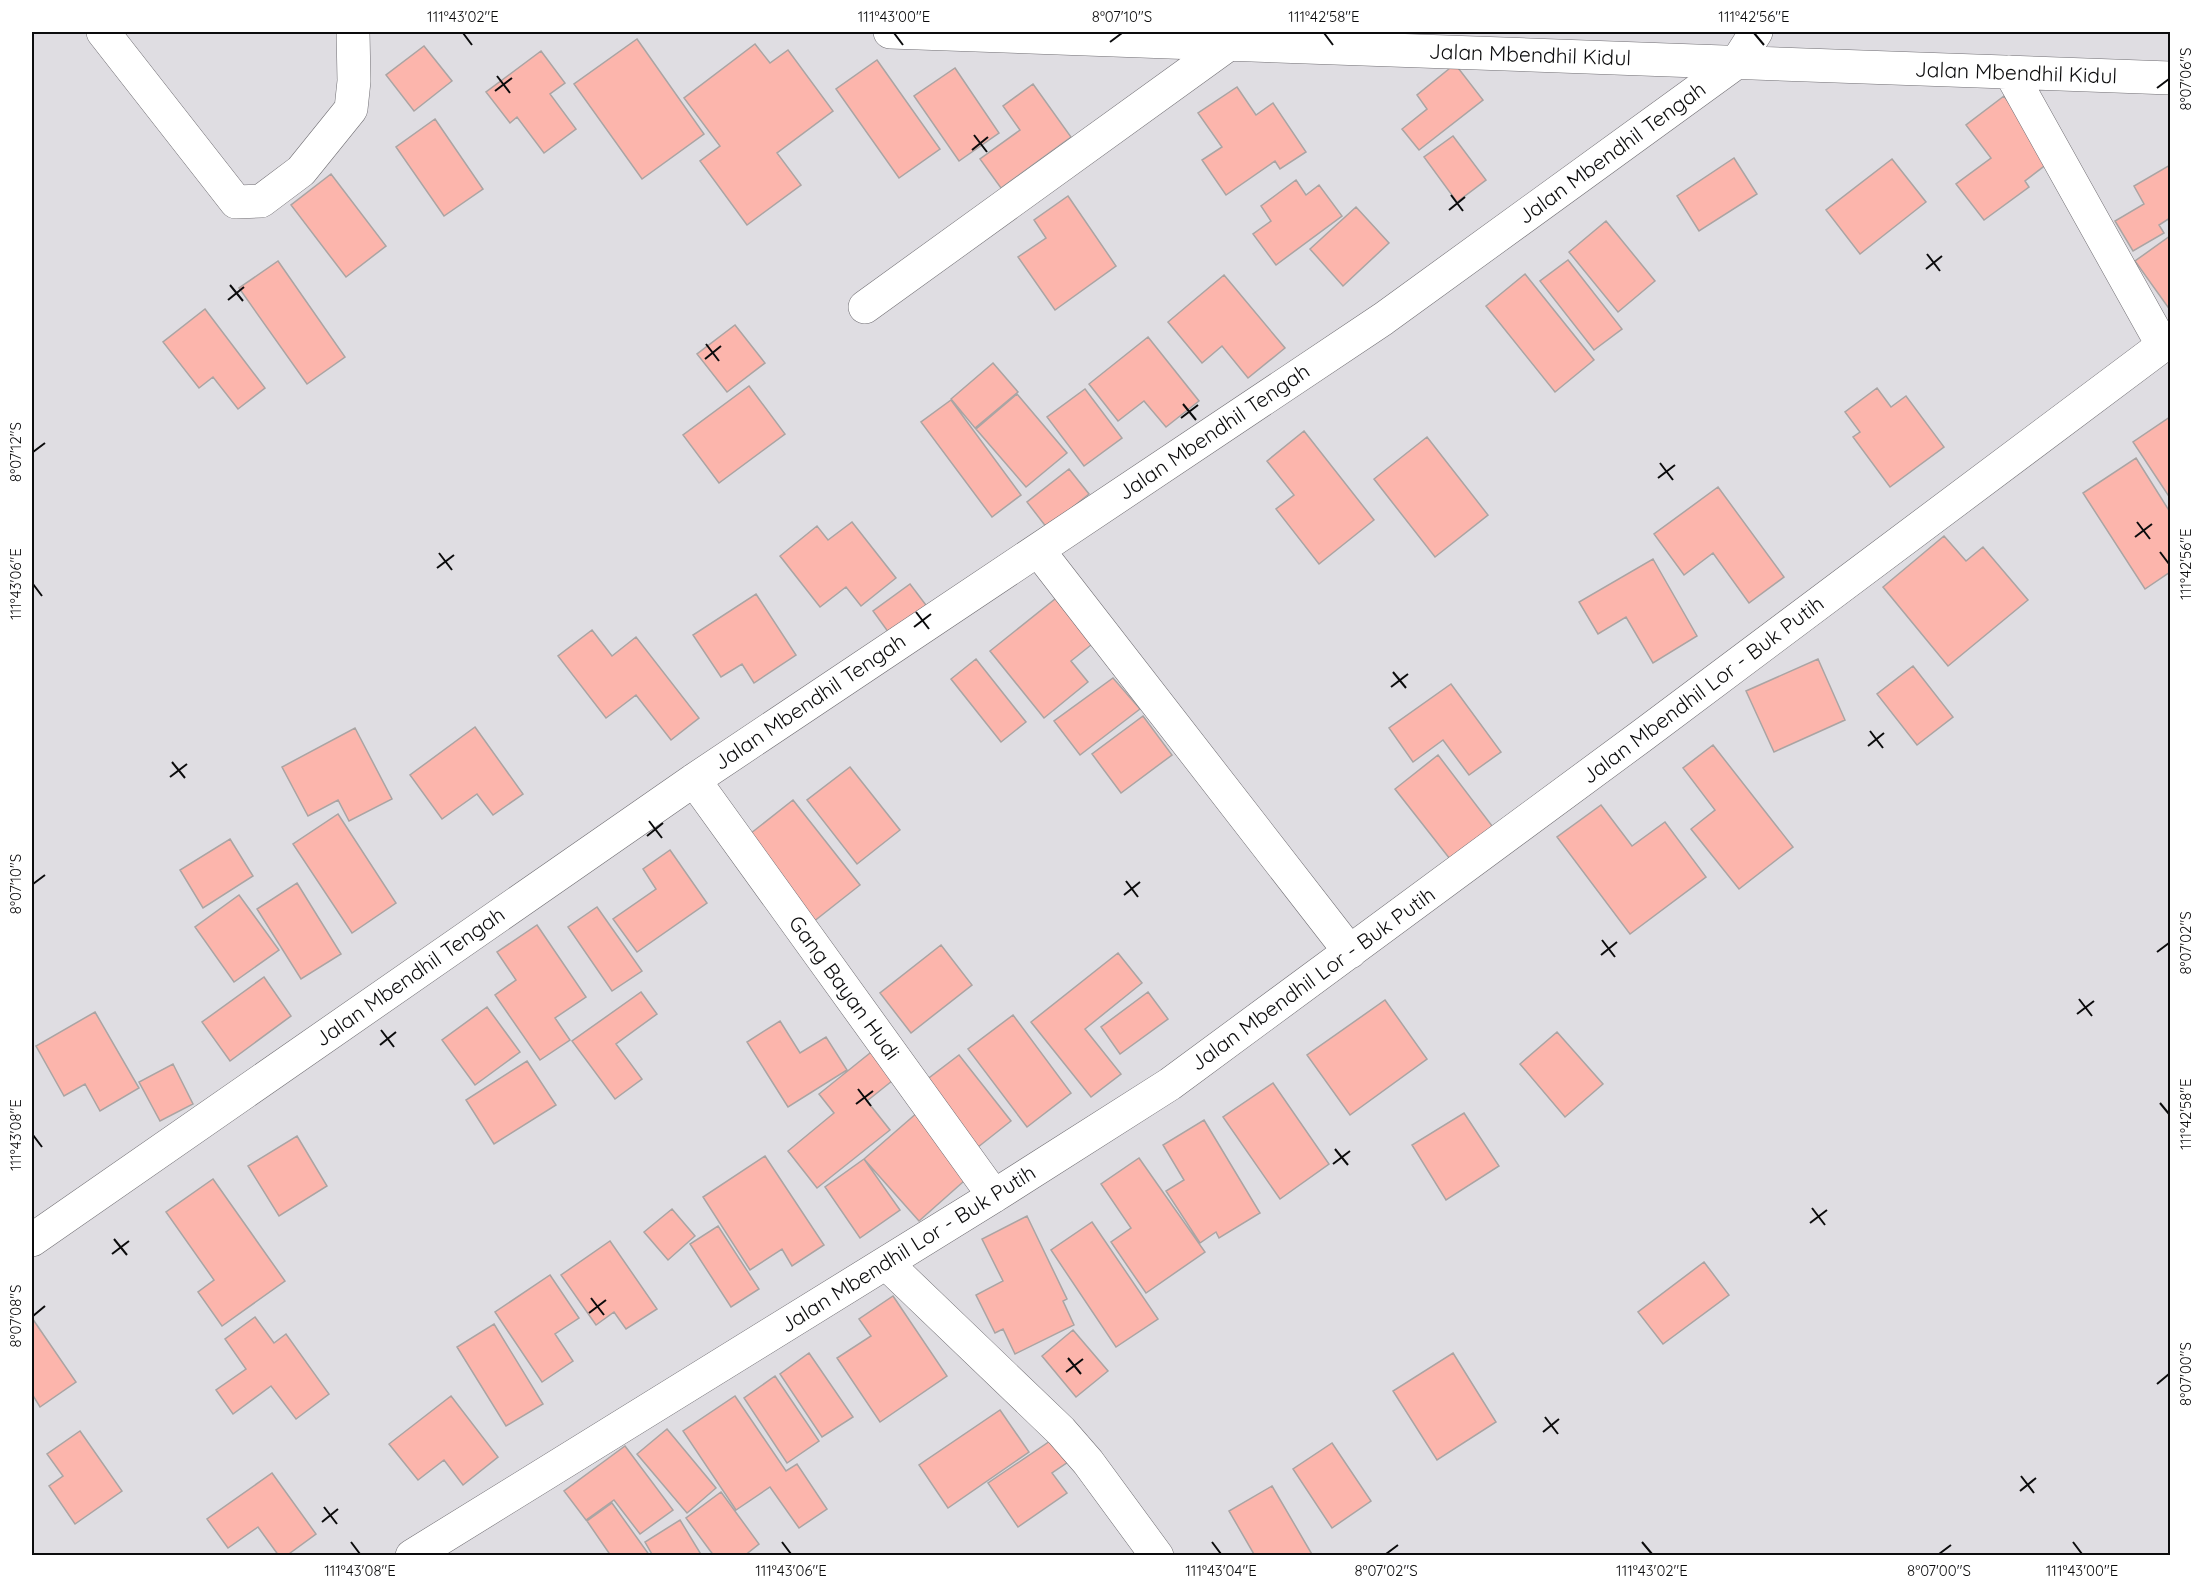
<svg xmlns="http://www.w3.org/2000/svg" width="2202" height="1587" font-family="Quicksand,sans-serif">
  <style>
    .building { fill: #fcb5ac; stroke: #aaa4a3; stroke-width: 1.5 }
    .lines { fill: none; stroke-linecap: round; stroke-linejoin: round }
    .street-casing { stroke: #706e73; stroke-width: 34 }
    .street { stroke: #fff; stroke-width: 33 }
    .ticks { fill: none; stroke: #0c0c0d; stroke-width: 2 }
    .labels { text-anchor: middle; stroke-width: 4.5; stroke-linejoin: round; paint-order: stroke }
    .street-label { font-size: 21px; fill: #0c0c0d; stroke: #fff }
    .neatline { fill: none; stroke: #0c0c0d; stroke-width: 2 }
    .ticks-label { font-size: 15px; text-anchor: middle; fill: #0c0c0d }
  </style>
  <rect width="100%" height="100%" fill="#dfdde2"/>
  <path class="building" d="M637,39L704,134L642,179L574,84Z
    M755,44L770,63L788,50L833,111L777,153L801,185L747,225L700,161L720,146L684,98Z
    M424,46L452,81L414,111L386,75Z
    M541,51L565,83L550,94L576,129L544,153L517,117L510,123L486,92Z
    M877,60L940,149L899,178L836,89Z
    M1455,64L1483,100L1419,150L1402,129L1427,109L1417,95Z
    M955,68L999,133L959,161L914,96Z
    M1033,84L1071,137L1001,188L980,159L1020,130L1003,106Z
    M1237,87L1256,115L1273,103L1306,152L1280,169L1275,161L1226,195L1202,160L1222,147L1198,113Z
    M2004,96L2052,160L2025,181L2029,187L1984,220L1956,184L1991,158L1966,125Z
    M435,119L483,189L444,216L396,147Z
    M1453,136L1486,180L1457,202L1424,157Z
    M1734,158L1757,194L1699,231L1677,196Z
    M1892,159L1926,202L1860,254L1826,210Z
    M2170,165V218L2159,225L2164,233L2133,251L2115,221L2144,204L2134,186Z
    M331,174L386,246L346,277L291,205Z
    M1296,180L1306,195L1319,185L1342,216L1276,265L1253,234L1271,221L1261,206Z
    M1068,196L1116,266L1055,310L1018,257L1046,238L1034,220Z
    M1356,207L1389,243L1343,286L1310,249Z
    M1606,221L1655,281L1618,312L1569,252Z
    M2170,236V310L2135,261Z
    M1568,260L1622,329L1594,350L1540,281Z
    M278,261L345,357L307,384L239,288Z
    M1525,274L1594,360L1555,392L1486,306Z
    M1224,275L1285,348L1248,378L1222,346L1202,363L1168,322Z
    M205,309L265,388L238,409L213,377L199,388L163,342Z
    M735,325L765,363L727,392L697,354Z
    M1148,337L1199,401L1166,427L1144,401L1118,421L1089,384Z
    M993,363L1018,392L975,428L951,399Z
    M749,386L785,434L719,483L683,435Z
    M1877,388L1891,407L1906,396L1944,447L1890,487L1853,437L1860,432L1845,412Z
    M1085,389L1122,438L1084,466L1047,417Z
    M1017,394L1067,453L1026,487L976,429Z
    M951,400L1021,495L992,517L921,422Z
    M2170,417V498L2133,442Z
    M1304,431L1374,520L1319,564L1276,509L1294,495L1267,461Z
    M1427,437L1488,515L1435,557L1374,479Z
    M2136,458L2170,512V572L2145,589L2083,493Z
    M1069,469L1089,494L1047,528L1027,502Z
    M1718,487L1784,577L1749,603L1713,553L1684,575L1654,534Z
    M852,522L896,578L861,606L846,587L820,607L780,556L817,526L828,540Z
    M1944,536L1966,561L1983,547L2028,600L1948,666L1883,587Z
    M1653,559L1697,636L1653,663L1626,617L1598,634L1579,602Z
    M910,584L932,613L894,640L873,611Z
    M1065,591L1101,637L1071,661L1088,682L1044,718L990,651Z
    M756,594L796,655L754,683L742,664L721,677L693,635Z
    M592,630L612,656L636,637L699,718L671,740L636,695L606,718L558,656Z
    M976,659L1026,722L1001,742L951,679Z
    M1818,659L1845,720L1774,752L1746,691Z
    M1913,666L1953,717L1917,745L1877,694Z
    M1113,678L1140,709L1080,755L1054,721Z
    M1451,684L1501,752L1469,775L1443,740L1413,762L1389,728Z
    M1143,716L1172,755L1121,793L1092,754Z
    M475,727L523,794L493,815L477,794L442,819L410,775Z
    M355,728L392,799L349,821L338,800L308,816L282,767Z
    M1713,745L1793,847L1739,889L1691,829L1715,810L1683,768Z
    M1438,755L1499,835L1457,868L1395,789Z
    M850,767L900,830L857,864L807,800Z
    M793,800L860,885L808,926L741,841Z
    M1601,805L1632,846L1665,822L1706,877L1630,934L1557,837Z
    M338,814L396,903L352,933L293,844Z
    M230,839L253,876L203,908L180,870Z
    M670,850L707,903L637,952L613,919L656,889L643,869Z
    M297,883L341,954L301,979L257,909Z
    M239,895L279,950L234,982L195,927Z
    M597,907L642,971L612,991L568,927Z
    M537,925L586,997L555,1018L570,1040L540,1060L495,995L516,980L497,952Z
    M941,945L972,985L911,1033L880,993Z
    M1118,953L1142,983L1085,1029L1121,1074L1091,1097L1031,1022Z
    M264,977L291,1016L230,1061L202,1022Z
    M641,992L657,1014L616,1044L642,1079L615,1099L572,1041Z
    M1148,992L1168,1019L1120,1054L1101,1027Z
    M1385,1000L1427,1059L1350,1115L1307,1055Z
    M487,1007L520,1052L475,1085L442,1040Z
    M95,1012L139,1088L100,1111L85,1084L64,1096L36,1046Z
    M1013,1015L1071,1093L1027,1127L968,1049Z
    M780,1021L800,1053L826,1037L847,1070L788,1107L747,1042Z
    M1557,1032L1603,1084L1565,1117L1520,1064Z
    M875,1049L897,1077L867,1101L890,1130L817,1188L788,1151L834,1113L819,1094Z
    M959,1055L1011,1121L973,1151L921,1084Z
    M527,1061L556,1105L494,1144L466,1100Z
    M173,1064L193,1104L160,1121L139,1082Z
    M1273,1083L1329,1164L1280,1199L1223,1117Z
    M918,1112L972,1174L919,1221L864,1159Z
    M1464,1113L1499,1166L1446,1200L1412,1145Z
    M1204,1120L1260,1213L1219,1238L1216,1232L1200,1243L1166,1191L1184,1180L1163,1145Z
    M297,1136L327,1186L279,1216L248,1166Z
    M765,1156L824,1245L792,1266L782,1249L750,1270L703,1197Z
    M1139,1158L1205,1252L1146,1293L1111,1242L1131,1228L1101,1184Z
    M864,1159L900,1210L860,1238L825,1187Z
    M213,1179L285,1281L222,1326L198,1292L214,1280L166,1212Z
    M672,1209L695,1236L668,1260L644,1232Z
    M1027,1216L1067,1299L1063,1301L1074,1325L1015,1354L1003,1329L995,1333L976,1295L1003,1281L982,1239Z
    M1092,1222L1158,1319L1116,1347L1051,1250Z
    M718,1226L759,1289L731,1307L690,1244Z
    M610,1241L657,1309L626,1329L614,1312L596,1325L561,1275Z
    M1704,1262L1729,1295L1663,1344L1638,1312Z
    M550,1275L579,1318L555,1334L573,1361L542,1382L495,1312Z
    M893,1296L947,1376L880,1422L837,1358L871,1336L859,1319Z
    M255,1317L274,1343L286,1334L329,1394L296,1419L271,1386L233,1414L216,1390L246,1369L225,1339Z
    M32,1318L76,1382L40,1407L32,1394Z
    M494,1324L543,1404L506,1426L457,1347Z
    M1073,1330L1108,1371L1076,1397L1042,1356Z
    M809,1353L853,1417L822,1437L780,1374Z
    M1453,1353L1496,1422L1437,1460L1393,1391Z
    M775,1376L819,1441L787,1463L744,1398Z
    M451,1396L498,1457L463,1485L444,1460L418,1480L389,1444Z
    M735,1396L786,1471L797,1464L827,1509L799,1528L770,1487L736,1510L683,1431Z
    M1000,1410L1029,1452L948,1508L919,1465Z
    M667,1429L716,1488L687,1513L637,1454Z
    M80,1431L122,1491L75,1524L49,1486L63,1476L47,1454Z
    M1056,1437L1071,1460L1052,1473L1067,1493L1018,1527L988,1483Z
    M1332,1443L1371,1501L1332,1528L1293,1469Z
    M625,1446L673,1510L640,1534L614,1500L586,1520L564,1491Z
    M272,1473L316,1534L286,1556H279L258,1527L228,1548L207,1519Z
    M1272,1486L1313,1556H1255L1229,1511Z
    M721,1492L759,1544L744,1556H714L686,1518Z
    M612,1503L650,1556H611L587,1521Z
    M680,1520L702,1556H653L645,1542Z"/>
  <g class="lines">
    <defs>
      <path id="street" d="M103,32L236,202L261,201L301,171L351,109L354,81L353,32
        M890,32L2170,78
        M2010,72L2163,346
        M865,307L1229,44
        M1038,550L1350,952
        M694,780L994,1196
        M32,1240L694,780L1383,319L1737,62L1756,32
        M886,1263L1061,1431L1088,1462L1157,1556
        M412,1556L994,1196L1170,1084L1643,735L2170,340"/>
    </defs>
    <use href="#street" class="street-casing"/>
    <use href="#street" class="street"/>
  </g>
  <path class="ticks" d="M463,33L472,45M894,33L903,45M1324,33L1333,45M1754,33L1764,45M1110,42L1122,33M497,76L510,93M2157,88L2169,79M495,91L512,78M974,135L987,152M972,150L988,137M1451,195L1463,211M1449,210L1465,197M1927,254L1940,271M1926,269L1942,256M230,285L243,301M228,300L244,287M706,344L719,361M705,359L721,346M1183,404L1196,420M1181,418L1198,405M33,452L45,443M1660,463L1673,480M1658,478L1675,465M2137,522L2150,539M2135,537L2152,524M2160,552L2169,564M439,553L452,570M437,568L454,555M33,584L42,596M916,612L929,629M914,627L931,614M1393,672L1406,688M1391,687L1408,674M1870,731L1883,748M1868,746L1884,733M172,762L185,778M170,777L187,764M649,821L662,838M647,836L663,823M1126,881L1138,897M33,884L45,875M1124,895L1140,882M1602,940L1615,957M2157,952L2169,943M1601,955L1617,942M2079,999L2092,1016M2077,1014L2094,1001M381,1030L394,1047M380,1045L396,1032M858,1089L871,1106M2160,1103L2169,1114M856,1104L873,1091M33,1135L42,1147M1335,1149L1348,1165M1333,1164L1350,1151M1812,1208L1825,1225M1810,1223L1827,1210M114,1239L127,1255M112,1254L129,1241M591,1298L604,1315M589,1313L606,1300M33,1316L45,1306M1068,1358L1081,1374M1066,1372L1083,1359M2157,1384L2169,1374M1545,1417L1558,1434M1543,1432L1559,1419M2021,1476L2034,1493M2020,1491L2036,1478M324,1507L337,1524M322,1522L338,1509M351,1542L360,1554M782,1542L791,1554M1212,1542L1221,1554M1642,1542L1652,1554M2073,1542L2082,1554M1386,1554L1398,1545M1939,1554L1951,1545"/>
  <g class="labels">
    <g class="street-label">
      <text transform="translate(1530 55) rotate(2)" y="7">Jalan Mbendhil Kidul</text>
      <text transform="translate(2016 73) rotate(2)" y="7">Jalan Mbendhil Kidul</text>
      <text transform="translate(1612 153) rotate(-36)" y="7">Jalan Mbendhil Tengah</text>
      <text transform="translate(1214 432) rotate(-34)" y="7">Jalan Mbendhil Tengah</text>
      <text transform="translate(1703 690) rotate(-37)" y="7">Jalan Mbendhil Lor - Buk Putih</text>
      <text transform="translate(810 702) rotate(-34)" y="7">Jalan Mbendhil Tengah</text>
      <text transform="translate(410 977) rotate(-35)" y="7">Jalan Mbendhil Tengah</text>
      <text transform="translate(1313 979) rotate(-36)" y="7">Jalan Mbendhil Lor - Buk Putih</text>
      <text transform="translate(844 988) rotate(54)" y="7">Gang Bayan Hudi</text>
      <text transform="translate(908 1249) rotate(-32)" y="7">Jalan Mbendhil Lor - Buk Putih</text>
    </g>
  </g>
  <rect width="2202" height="1587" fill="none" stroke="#ffffff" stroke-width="66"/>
  <rect x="33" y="33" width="2136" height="1521" class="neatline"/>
  <g class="ticks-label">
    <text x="463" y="22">111°43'02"E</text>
    <text x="894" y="22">111°43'00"E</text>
    <text x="1122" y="22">8°07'10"S</text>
    <text x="1324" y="22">111°42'58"E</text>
    <text x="1754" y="22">111°42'56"E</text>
    <text transform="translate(2186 79) rotate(-90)" y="5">8°07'06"S</text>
    <text transform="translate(16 452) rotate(-90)" y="5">8°07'12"S</text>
    <text transform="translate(2186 564) rotate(-90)" y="5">111°42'56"E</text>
    <text transform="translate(16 584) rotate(-90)" y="5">111°43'06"E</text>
    <text transform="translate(16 884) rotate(-90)" y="5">8°07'10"S</text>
    <text transform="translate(2186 943) rotate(-90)" y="5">8°07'02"S</text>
    <text transform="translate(2186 1114) rotate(-90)" y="5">111°42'58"E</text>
    <text transform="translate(16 1135) rotate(-90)" y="5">111°43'08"E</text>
    <text transform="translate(16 1316) rotate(-90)" y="5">8°07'08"S</text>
    <text transform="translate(2186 1374) rotate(-90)" y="5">8°07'00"S</text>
    <text x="360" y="1576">111°43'08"E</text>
    <text x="791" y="1576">111°43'06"E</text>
    <text x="1221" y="1576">111°43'04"E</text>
    <text x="1386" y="1576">8°07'02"S</text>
    <text x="1652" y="1576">111°43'02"E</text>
    <text x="1939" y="1576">8°07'00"S</text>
    <text x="2082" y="1576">111°43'00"E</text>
  </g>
</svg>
